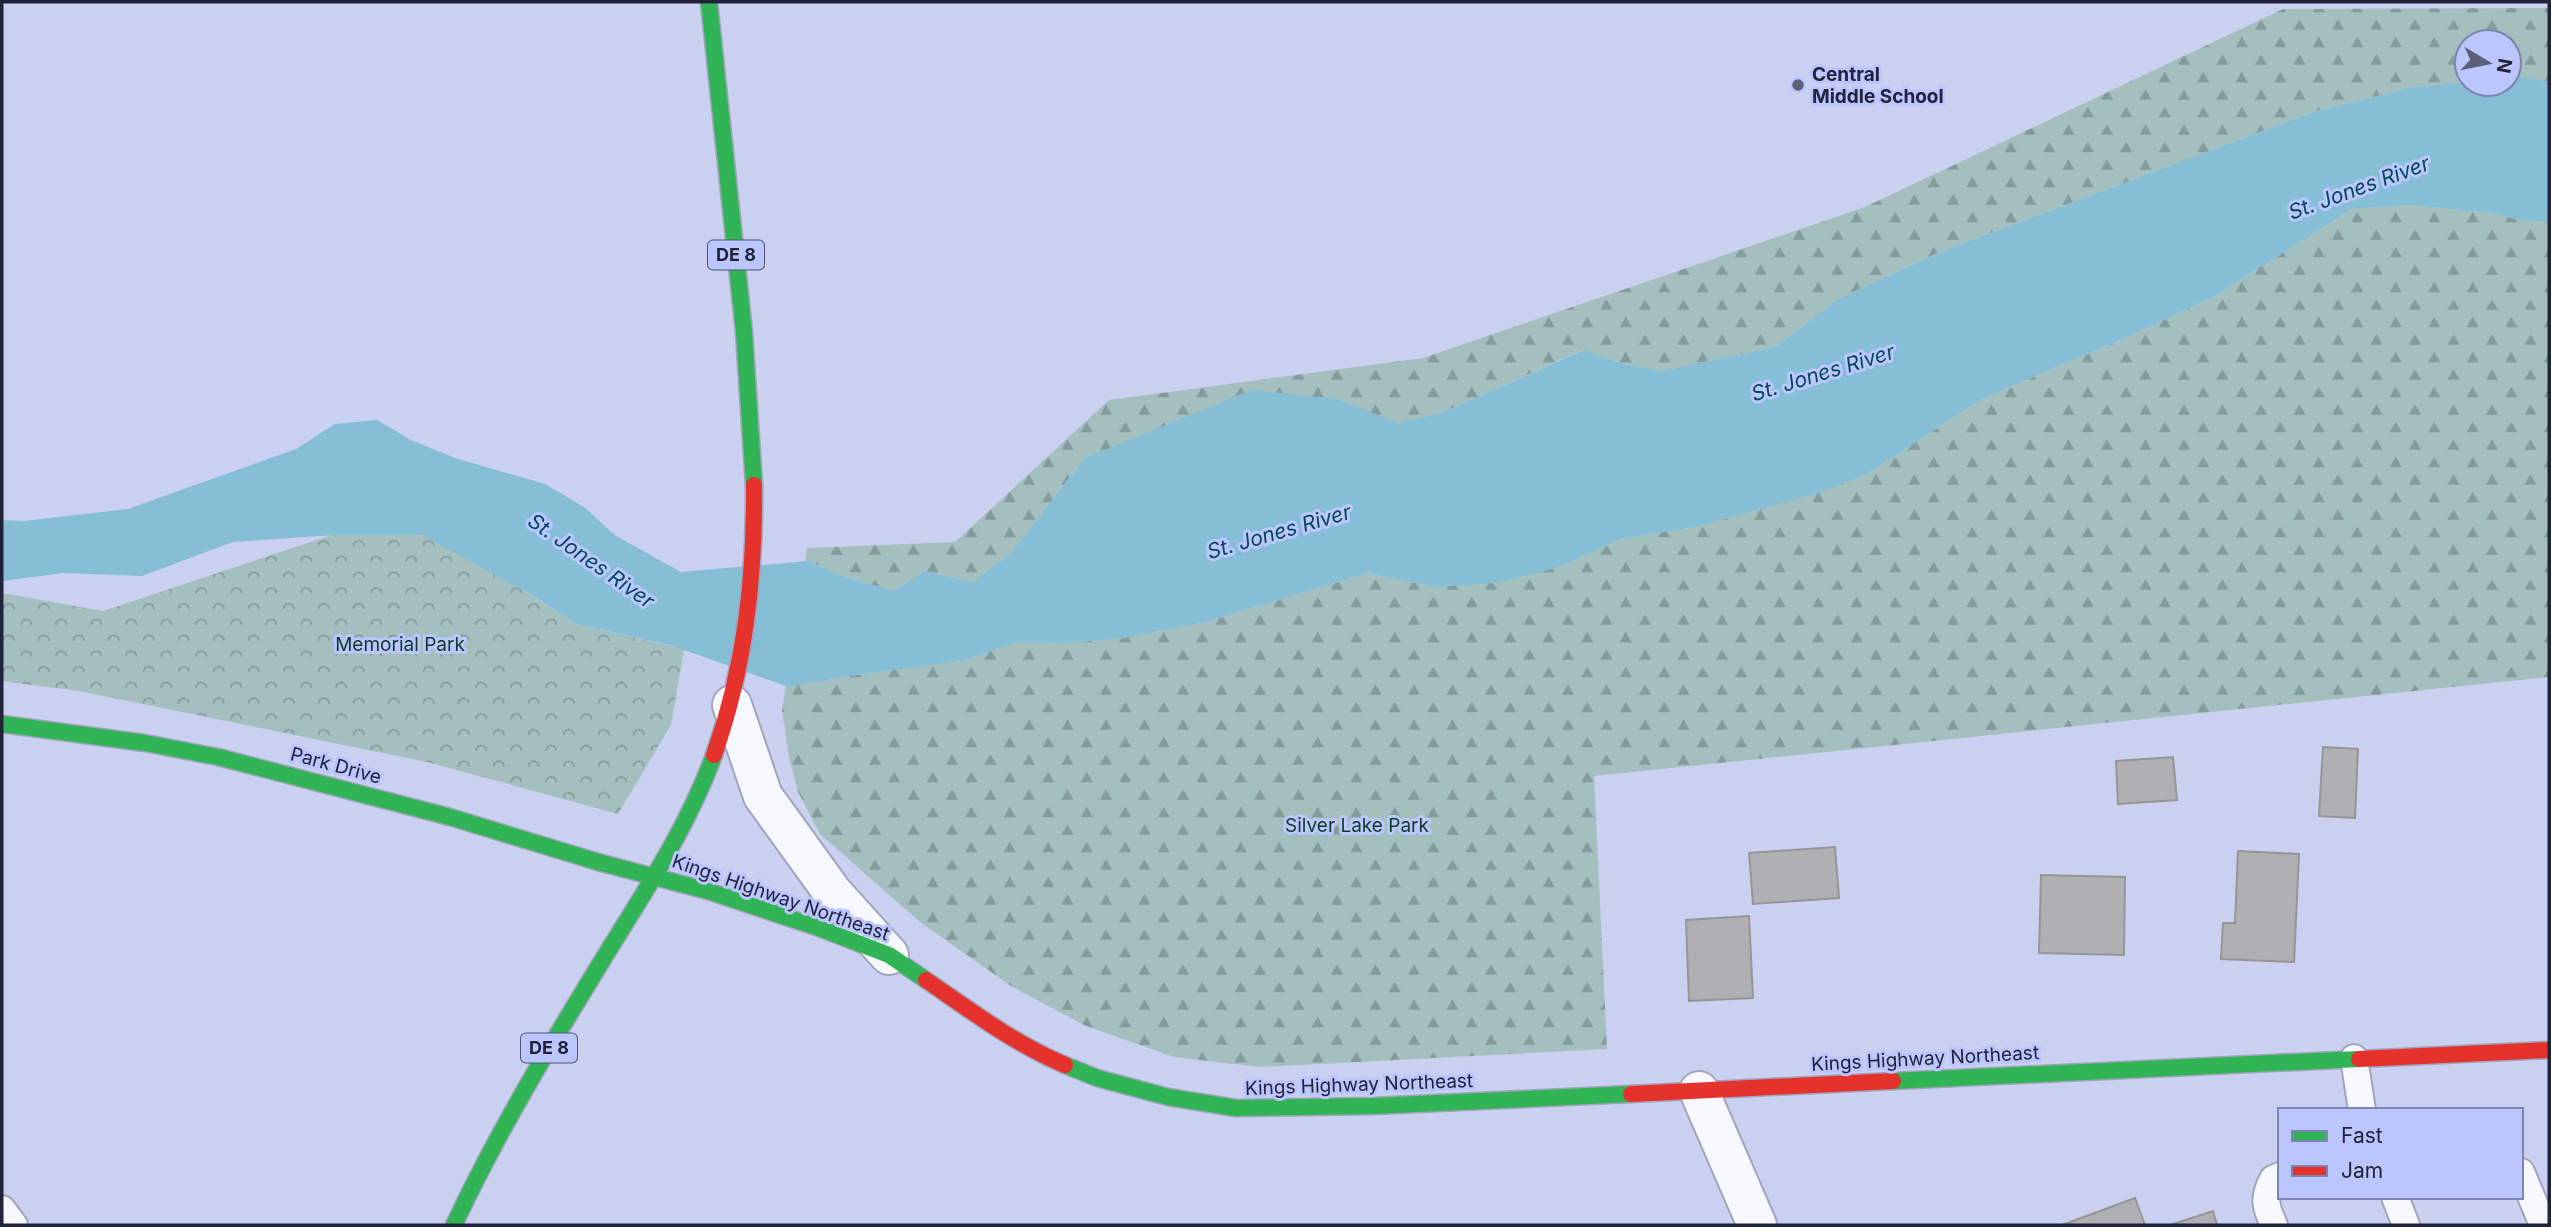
<svg xmlns="http://www.w3.org/2000/svg" width="2551" height="1227" font-family="Inter,sans-serif">
  <style>
    .forest { fill: url(#forest-firs) }
    .park { fill: url(#park-crowns) }
    .water { fill: #86bed5 }
    .building { fill: #b0b0b2; stroke: #959698; stroke-width: 2 }
    .lines { fill: none; stroke-linecap: round; stroke-linejoin: round }
    .lane-casing { stroke: #a0a4bc; stroke-width: 30 }
    .street-casing { stroke: #a0a4bc; stroke-width: 42 }
    .fast-casing { stroke: #a0a4bc; stroke-width: 19 }
    .jam-casing { stroke: #a0a4bc; stroke-width: 19 }
    .lane { stroke: #f7f8fd; stroke-width: 26 }
    .street { stroke: #f7f8fd; stroke-width: 38 }
    .fast { stroke: #30b455; stroke-width: 16 }
    .jam { stroke: #e5322d; stroke-width: 16 }
    .poi-dot { fill: #5c6079; stroke: #bbc5fe; stroke-width: 2.5 }
    .labels { text-anchor: middle; stroke-width: 6; stroke-linejoin: round; paint-order: stroke }
    .shield { fill: #bbc5fe; stroke: #4e5474; stroke-width: 2 }
    .shield-label { font-size: 18px; font-weight: bold; fill: #202339 }
    .poi-label { font-size: 19px; font-weight: bold; fill: #202339; stroke: #bbc5fe; text-anchor: start }
    .park-label { font-size: 19px; fill: #0e3d25; stroke: #bbc5fe }
    .street-label { font-size: 19px; fill: #202339; stroke: #bbc5fe }
    .water-label { font-size: 21px; font-style: italic; fill: #024a59; stroke: #bbc5fe }
  </style>
  <defs>
    <pattern id="forest-firs" width="22" height="20" patternUnits="userSpaceOnUse" patternTransform="scale(1.75)"><rect width="22" height="20" fill="#a3c0be"/><path d="M5 1l3.5 6h-7zM16 11l3.5 6h-7z" fill="#849c9b"/></pattern>
    <pattern id="park-crowns" width="20" height="18" patternUnits="userSpaceOnUse" patternTransform="scale(1.75)"><rect width="20" height="18" fill="#a3c0be"/><path d="M2 6a3 3 0 1 1 6 0M12 15a3 3 0 1 1 6 0" fill="none" stroke="#849c9b"/></pattern>
  </defs>
  <rect width="100%" height="100%" fill="#cad0ef"/>
  <path class="forest" d="M2549,8V82L2521,77L2509,78V42H2467V82L2414,87L2313,112L1940,252L1838,299L1775,347L1662,371L1619,363L1583,350L1441,413L1398,424L1337,399L1085,458L1010,554L972,582L924,571L894,591L842,576L809,561L801,685L850,676L962,661L1018,642L1063,643L1118,639L1206,622L1368,573L1435,587L1560,567L1621,539L1696,527L1867,474L1982,399L2134,334L2215,296L2352,209L2410,205L2491,213L2520,220L2549,222V677L1594,776L1607,1049L1260,1067L1174,1057L1086,1026L1011,986L920,922L820,834L798,792L789,757L782,710L807,548L955,542L1109,400L1423,358L1865,207L2283,9Z"/>
  <path class="park" d="M347,530L442,537L576,624L684,649L671,725L618,814L427,762L79,691L2,681V593L103,611Z"/>
  <path class="water" d="M2521,77L2549,82V222L2520,220L2491,213L2410,205L2352,209L2215,296L2134,334L1982,399L1867,474L1819,493L1696,527L1621,539L1560,567L1497,583L1435,587L1368,573L1206,622L1118,639L1063,643L1018,642L962,661L850,676L789,687L673,646L576,624L532,595L422,535H334L233,542L142,576L64,573L2,581V520L24,521L128,509L296,449L335,424L377,420L411,440L455,458L545,484L584,507L616,536L681,572L809,561L842,576L894,591L924,571L972,582L1010,554L1085,458L1251,390L1337,399L1399,423L1441,413L1584,350L1619,363L1662,371L1775,347L1838,299L1940,252L2313,112L2414,87L2467,82V84H2509V78Z"/>
  <path class="building" d="M2323,747L2358,749L2355,818L2319,816Z
    M2173,757L2177,800L2118,804L2116,761Z
    M1835,847L1839,898L1753,904L1749,853Z
    M2238,851L2299,854L2294,962L2221,959L2223,923H2235Z
    M2041,875L2125,877L2124,955L2039,953Z
    M1749,916L1753,998L1689,1001L1686,920Z
    M2135,1198L2145,1225H2062Z
    M2213,1211L2217,1225H2170Z"/>
  <g class="lines">
    <defs>
      <path id="lane" d="M2354,1058L2362,1110
        M2521,1172L2543,1225
        M2395,1197L2406,1225
        M2,1209L14,1225
        M2274,1225C2265,1206 2263,1198 2273,1179L2280,1176"/>
      <path id="street" d="M732,705L763,796L833,893L889,955
        M1699,1091L1757,1225"/>
      <path id="fast" d="M709,2L744,332L754,485
        M2,724L145,743L218,757L450,817L598,862L708,891L819,928L889,955L926,980
        M1065,1065L1097,1078L1168,1097L1236,1108L1373,1106L1631,1094
        M1893,1081L2359,1059
        M454,1225C498,1131 551,1044 605,956C645,891 688,827 714,755"/>
      <path id="jam" d="M714,755C745,667 755,578 754,485
        M926,980C971,1011 1015,1044 1065,1065
        M2359,1059L2549,1050
        M1631,1094L1893,1081"/>
    </defs>
    <use href="#lane" class="lane-casing"/>
    <use href="#street" class="street-casing"/>
    <use href="#fast" class="fast-casing"/>
    <use href="#jam" class="jam-casing"/>
    <use href="#lane" class="lane"/>
    <use href="#street" class="street"/>
    <use href="#fast" class="fast"/>
    <use href="#jam" class="jam"/>
  </g>
  <circle class="poi-dot" cx="1798" cy="85" r="7"/>
  <g class="labels">
    <g class="shield">
      <rect x="708" y="240.5" width="56" height="29" rx="5"/>
      <rect x="521" y="1033.5" width="56" height="29" rx="5"/>
    </g>
    <g class="shield-label">
      <text x="736" y="261">DE 8</text>
      <text x="549" y="1054">DE 8</text>
    </g>
    <g class="poi-label">
      <text x="1812" y="81">Central<tspan x="1812" dy="22">Middle School</tspan></text>
    </g>
    <g class="park-label">
      <text x="400" y="651">Memorial Park</text>
      <text x="1357" y="832">Silver Lake Park</text>
    </g>
    <g class="street-label">
      <text transform="translate(336 765) rotate(15)" y="7">Park Drive</text>
      <text transform="translate(781 897) rotate(19)" y="7">Kings Highway Northeast</text>
      <text transform="translate(1925 1058) rotate(-3)" y="7">Kings Highway Northeast</text>
      <text transform="translate(1359 1084) rotate(-2)" y="7">Kings Highway Northeast</text>
    </g>
    <g class="water-label">
      <text transform="translate(2359 188) rotate(-20)" y="7">St. Jones River</text>
      <text transform="translate(1823 373) rotate(-17)" y="7">St. Jones River</text>
      <text transform="translate(1279 532) rotate(-16)" y="7">St. Jones River</text>
      <text transform="translate(591 561) rotate(35)" y="7">St. Jones River</text>
    </g>
  </g>
  <rect width="2551" height="1227" fill="none" stroke="#202339" stroke-width="7"/>
  <rect x="2278" y="1108" width="245" height="91" fill="#bbc5fe" stroke="#7d84af" stroke-width="2"/>
  <rect x="2292" y="1131" width="35" height="10" fill="#30b455" stroke="#7d84af" stroke-width="2"/>
  <text x="2341" y="1143" font-size="21" fill="#202339">Fast</text>
  <rect x="2292" y="1166" width="35" height="10" fill="#e5322d" stroke="#7d84af" stroke-width="2"/>
  <text x="2341" y="1178" font-size="21" fill="#202339">Jam</text>
  <g transform="translate(2488 63) rotate(100)"><circle r="33" fill="#bbc5fe" stroke="#7d84af" stroke-width="2"/>
  <path d="M0-5L12 26L0 18L-12 26Z" fill="#5c6079"/>
  <text y="-10" font-size="19" font-weight="bold" text-anchor="middle" fill="#202339">N</text>
  </g>
</svg>
